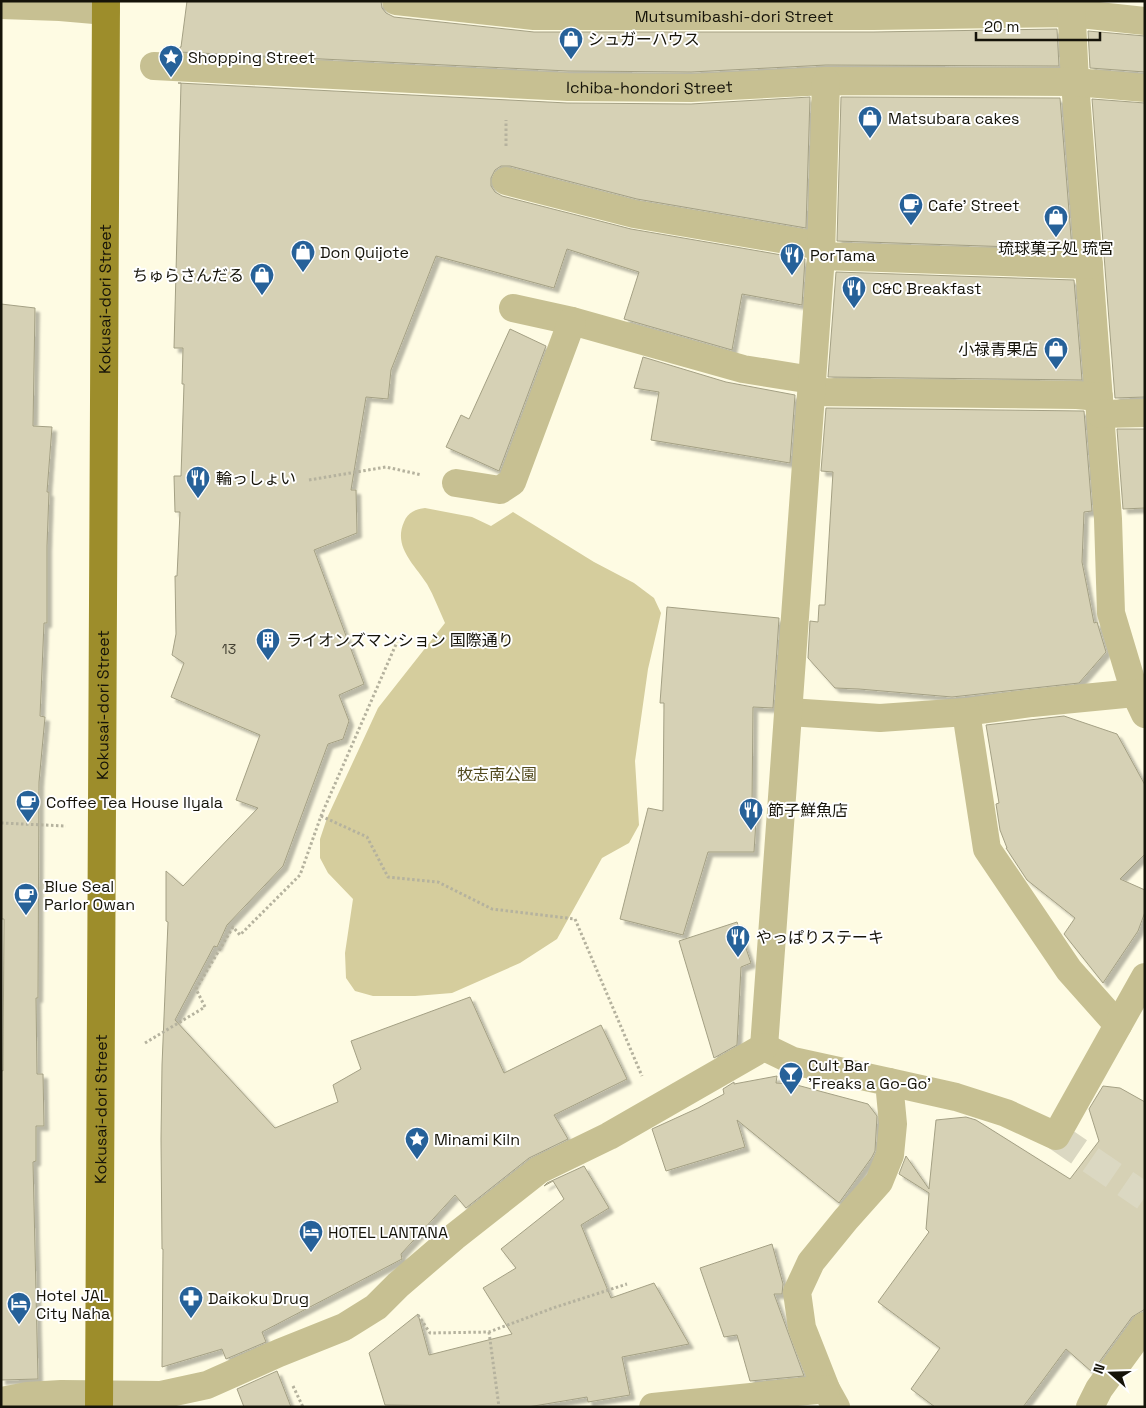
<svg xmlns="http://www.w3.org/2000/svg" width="1146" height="1408" font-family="'Space Grotesk','Noto Sans JP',sans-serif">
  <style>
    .green { fill: #d5cd9d }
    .building { fill: #d6d1b5; stroke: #a4a084; filter: url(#shadow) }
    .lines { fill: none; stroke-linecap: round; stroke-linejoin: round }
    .minor-tunnel { stroke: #dbd8c2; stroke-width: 28; stroke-dasharray: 28 14; stroke-linecap: butt }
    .path { stroke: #b5b29e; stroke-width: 3; stroke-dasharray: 2.5 2.5; stroke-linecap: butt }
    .minor { stroke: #c7c092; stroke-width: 28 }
    .major { stroke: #9d8d2b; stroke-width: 28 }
    .labels { text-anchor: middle; stroke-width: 4; stroke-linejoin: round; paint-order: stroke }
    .number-label { font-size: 14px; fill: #454234 }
    .street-label { font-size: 16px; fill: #151309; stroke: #fff }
    .poi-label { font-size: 16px; fill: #151309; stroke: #fff; text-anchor: start }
    .park-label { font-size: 16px; fill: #51491c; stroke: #fff }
  </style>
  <defs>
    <filter id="shadow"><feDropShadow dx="4.5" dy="4.5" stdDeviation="1" flood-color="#0004"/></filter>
  </defs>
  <rect width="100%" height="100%" fill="#fefbe3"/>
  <path class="green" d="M425,508L472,517L491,526L513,512L594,562L634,583L654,598L661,613L648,669L635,761L639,825L629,843L602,858L557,939L520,963L452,993L415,996H373L355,991L346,978L345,953L353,899L328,873L320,858V839L327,818L378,708L445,623C439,610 434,596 427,584C414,564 393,547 404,522C408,512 416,509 425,508Z"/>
  <path class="building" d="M187,1H381L382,8L386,13L394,17L534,32H874L1057,29L1059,66L826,65L691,72L568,71L179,52L180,47H181Z
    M1088,31L1145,36V72L1090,68Z
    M178,83L567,103L691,104L810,97L806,228L637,199L510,166H501L495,170L491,178V186L495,192L502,196L631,229L805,259L802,305L742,294L732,350L624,319L639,272L567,249L554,288L436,256L391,370L388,399L366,397L351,490H356L357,533L314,550L364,684L339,695L349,721L343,739L328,744L283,866L227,925L217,947L214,946L175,1020L275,1128L338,1102L333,1085L361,1069L351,1041L470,997L504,1073L601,1025L627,1079L554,1115L568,1139L529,1158L466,1208L455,1195L401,1254L402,1259L262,1332L266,1342L226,1359L222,1349L162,1367L163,1249H162L161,1139L162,1065L168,922L166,921V871L183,886L258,808L236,800L260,735L171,697L184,663L172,655L176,634L175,576H177L180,512H175L174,476H181L184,384H182L183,348H174L181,83Z
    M841,97L1060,98L1072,249L837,241Z
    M1092,99L1145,103V397L1115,398Z
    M836,272L1074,280L1082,380L828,377Z
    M1,304L35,308L33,426L52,427L47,492H49L47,546V623H44L40,716L45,717L39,782L38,998H36L37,1074H43L44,1126H36V1161L33,1162L38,1379L1,1380V1070L3,1071L4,919H1Z
    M510,329L546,346L499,471L446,447L461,415L469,419Z
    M643,357L726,382L795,395L790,463L651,440L659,392L634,388Z
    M826,408L1084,411L1092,511L1084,512L1082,562L1094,623L1097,622L1106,652L1079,683L952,697L859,689L835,688L808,658L810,621L818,622L819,605H825L833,472L821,471Z
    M1117,429H1145V508L1123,509Z
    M667,607L779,618L773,708L753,707L752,805H757L754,852H708L683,935L620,919L648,808L663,811L664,703H660Z
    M1064,716L1117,734L1145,785V854L1120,879L1145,890V912L1138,931L1103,983L1064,934L1075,918L1027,880L1006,848H1007L1000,830L996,804L999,803L986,725Z
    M737,922L751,963L741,967L737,1045L714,1058L679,941Z
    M777,1076L776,1083L793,1084L868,1104L877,1116L875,1151L872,1157L839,1203L737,1120L745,1147L666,1171L652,1129L698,1108L724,1094L723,1089L734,1082V1084Z
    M1103,1086L1120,1088L1145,1102V1309L1132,1317L1092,1372L1066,1349L1023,1407H935L911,1389L940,1348L878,1302L929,1232L926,1229L929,1193L899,1174L906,1156L929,1189L936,1120L966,1117L976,1120L1070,1179L1099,1141L1089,1109Z
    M584,1166L609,1208L581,1225L611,1298L654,1283L689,1344L622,1357L630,1395L588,1402L587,1397L528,1407L385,1405L369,1353L418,1314L429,1355L512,1334L483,1288L516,1268L501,1249L564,1199L553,1181L544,1186L547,1183Z
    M772,1244L783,1284L782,1294H774L804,1376L750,1381L737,1335L724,1337L700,1268Z
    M277,1371L291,1407H244L237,1389Z"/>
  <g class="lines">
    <path class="minor-tunnel" d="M1056,1136L1145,1197"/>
    <path class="path" d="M506,146V120
      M309,480L386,467L422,475
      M321,816L367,837L388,877L438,882L492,909L575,919L642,1076
      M1,823L66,826
      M145,1043L205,1007L196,989L233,927L240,935L300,875L321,816L397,642
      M418,1315L430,1333L489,1332L553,1308L627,1284
      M489,1332L499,1407
      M293,1386L303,1407"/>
    <g class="minor">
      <path id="s1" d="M396,1L534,16H874L1071,13L1145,21"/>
      <path d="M1071,1L1075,82L1108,519L1111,613L1135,693L1145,714"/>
      <path d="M1,5L60,7L106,11"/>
      <path id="s2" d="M154,66L568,87L691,88L826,81L1075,82L1145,88"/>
      <path d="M506,181L634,214L821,246"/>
      <path d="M821,256L1089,265"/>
      <path d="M513,308L572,321L743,369L812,380"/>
      <path d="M812,392L1077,395L1099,397"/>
      <path d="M1100,414L1145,413"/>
      <path d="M456,483L500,490L512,482L572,321"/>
      <path d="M789,712L880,718L966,712L1032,703L1135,693"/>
      <path d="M966,712L987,849L1069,970L1118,1025"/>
      <path d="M764,1047L821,256L826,81"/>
      <path d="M764,1047L793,1061L889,1082L893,1124L890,1155L879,1182L846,1219L811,1262L797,1292L802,1328L826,1389L836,1407"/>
      <path d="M889,1082L956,1097L1006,1113L1056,1136L1145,977"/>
      <path d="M1,1401L27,1396L61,1394L161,1395L207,1385L279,1353L344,1327L376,1307L398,1285L454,1237L539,1170L609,1136L764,1047"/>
      <path d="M653,1407L826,1389"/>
      <path d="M1090,1407L1099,1389L1145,1326"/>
    </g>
    <path class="major" id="s3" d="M99,1407L106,1"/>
  </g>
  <defs>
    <symbol id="shop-pin" viewBox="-11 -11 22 30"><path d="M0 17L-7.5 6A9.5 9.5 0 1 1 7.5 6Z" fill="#266199" stroke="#fff"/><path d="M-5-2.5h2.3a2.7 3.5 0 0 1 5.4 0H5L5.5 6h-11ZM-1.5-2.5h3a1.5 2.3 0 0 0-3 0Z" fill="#fff"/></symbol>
    <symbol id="sight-pin" viewBox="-11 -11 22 30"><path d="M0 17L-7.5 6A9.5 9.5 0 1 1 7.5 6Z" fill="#266199" stroke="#fff"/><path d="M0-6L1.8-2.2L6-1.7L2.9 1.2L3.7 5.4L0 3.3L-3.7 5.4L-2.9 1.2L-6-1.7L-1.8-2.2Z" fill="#fff"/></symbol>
    <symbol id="cafe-pin" viewBox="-11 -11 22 30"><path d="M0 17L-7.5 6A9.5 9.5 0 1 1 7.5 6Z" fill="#266199" stroke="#fff"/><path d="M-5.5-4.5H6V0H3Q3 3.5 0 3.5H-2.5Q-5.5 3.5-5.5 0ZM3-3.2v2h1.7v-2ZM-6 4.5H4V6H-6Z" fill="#fff"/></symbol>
    <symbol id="restaurant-pin" viewBox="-11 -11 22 30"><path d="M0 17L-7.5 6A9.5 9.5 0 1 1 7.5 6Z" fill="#266199" stroke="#fff"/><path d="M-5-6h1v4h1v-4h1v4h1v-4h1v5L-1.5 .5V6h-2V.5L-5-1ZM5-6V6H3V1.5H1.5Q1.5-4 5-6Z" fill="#fff"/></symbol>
    <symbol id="building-pin" viewBox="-11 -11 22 30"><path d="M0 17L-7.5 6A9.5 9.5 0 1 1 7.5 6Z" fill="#266199" stroke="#fff"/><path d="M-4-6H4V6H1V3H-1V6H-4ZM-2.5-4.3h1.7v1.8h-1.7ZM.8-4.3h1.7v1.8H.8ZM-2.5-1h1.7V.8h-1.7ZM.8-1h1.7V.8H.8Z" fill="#fff"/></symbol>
    <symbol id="bar-pin" viewBox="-11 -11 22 30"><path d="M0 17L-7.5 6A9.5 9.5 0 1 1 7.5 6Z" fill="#266199" stroke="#fff"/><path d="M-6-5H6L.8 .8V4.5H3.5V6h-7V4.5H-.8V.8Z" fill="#fff"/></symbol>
    <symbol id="hotel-pin" viewBox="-11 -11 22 30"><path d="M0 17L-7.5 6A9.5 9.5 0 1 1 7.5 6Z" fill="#266199" stroke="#fff"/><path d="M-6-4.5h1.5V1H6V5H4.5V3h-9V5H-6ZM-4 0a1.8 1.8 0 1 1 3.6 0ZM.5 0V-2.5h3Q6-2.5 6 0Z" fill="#fff"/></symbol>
    <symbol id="pharmacy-pin" viewBox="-11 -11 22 30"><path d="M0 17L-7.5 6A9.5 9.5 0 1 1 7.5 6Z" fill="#266199" stroke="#fff"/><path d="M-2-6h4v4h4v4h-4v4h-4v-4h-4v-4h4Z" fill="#fff"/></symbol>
  </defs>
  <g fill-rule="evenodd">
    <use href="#shop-pin" x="557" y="25" width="28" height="38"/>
    <use href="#sight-pin" x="157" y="43" width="28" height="38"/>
    <use href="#shop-pin" x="856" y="104" width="28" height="38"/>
    <use href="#cafe-pin" x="897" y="191" width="28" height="38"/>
    <use href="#shop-pin" x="1042" y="203" width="28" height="38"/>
    <use href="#shop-pin" x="289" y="238" width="28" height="38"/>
    <use href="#restaurant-pin" x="778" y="241" width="28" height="38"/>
    <use href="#shop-pin" x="248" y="261" width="28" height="38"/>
    <use href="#restaurant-pin" x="840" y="274" width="28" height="38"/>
    <use href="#shop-pin" x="1042" y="335" width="28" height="38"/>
    <use href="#restaurant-pin" x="184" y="464" width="28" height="38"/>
    <use href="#building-pin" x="254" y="626" width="28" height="38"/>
    <use href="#cafe-pin" x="14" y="788" width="28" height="38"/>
    <use href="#restaurant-pin" x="737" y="796" width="28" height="38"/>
    <use href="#cafe-pin" x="12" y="881" width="28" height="38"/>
    <use href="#restaurant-pin" x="724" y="923" width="28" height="38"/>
    <use href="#bar-pin" x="777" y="1060" width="28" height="38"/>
    <use href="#sight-pin" x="403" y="1125" width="28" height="38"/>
    <use href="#hotel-pin" x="297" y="1218" width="28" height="38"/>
    <use href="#pharmacy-pin" x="177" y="1284" width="28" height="38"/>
    <use href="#hotel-pin" x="5" y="1290" width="28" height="38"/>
  </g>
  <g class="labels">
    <g class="number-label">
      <text x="229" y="654">13</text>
    </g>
    <g class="street-label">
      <text dy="6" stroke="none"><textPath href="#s1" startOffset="339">Mutsumibashi-dori Street</textPath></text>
      <text dy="6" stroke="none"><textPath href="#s2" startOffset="496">Ichiba-hondori Street</textPath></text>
      <text dy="6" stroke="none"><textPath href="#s3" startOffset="1108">Kokusai-dori Street</textPath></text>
      <text dy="6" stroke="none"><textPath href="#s3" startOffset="702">Kokusai-dori Street</textPath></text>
      <text dy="6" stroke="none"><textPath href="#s3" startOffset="298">Kokusai-dori Street</textPath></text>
    </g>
    <g class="poi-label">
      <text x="588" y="45">シュガーハウス</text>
      <text x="188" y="63">Shopping Street</text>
      <text x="888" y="124">Matsubara cakes</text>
      <text x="928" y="211">Cafe' Street</text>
      <text x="1056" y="254" text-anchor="middle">琉球菓子処 琉宮</text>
      <text x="320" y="258">Don Quijote</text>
      <text x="810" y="261">PorTama</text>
      <text x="244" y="281" text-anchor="end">ちゅらさんだる</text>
      <text x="872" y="294">C&amp;C Breakfast</text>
      <text x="1038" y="355" text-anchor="end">小禄青果店</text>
      <text x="216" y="484">輪っしょい</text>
      <text x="286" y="646">ライオンズマンション 国際通り</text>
      <text x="46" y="808">Coffee Tea House Ilyala</text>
      <text x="768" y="816">節子鮮魚店</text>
      <text x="44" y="892">Blue Seal<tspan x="44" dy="18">Parlor Owan</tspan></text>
      <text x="756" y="943">やっぱりステーキ</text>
      <text x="808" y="1071">Cult Bar<tspan x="808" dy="18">'Freaks a Go-Go'</tspan></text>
      <text x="434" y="1145">Minami Kiln</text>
      <text x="328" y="1238">HOTEL LANTANA</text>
      <text x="36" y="1301">Hotel JAL<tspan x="36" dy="18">City Naha</tspan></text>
      <text x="208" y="1304">Daikoku Drug</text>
    </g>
    <g class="park-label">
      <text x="497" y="780">牧志南公園</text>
    </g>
  </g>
  <rect width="1146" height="1408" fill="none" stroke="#151309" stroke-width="5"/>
  <g transform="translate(1111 1373) rotate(290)" stroke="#ffffff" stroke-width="4" paint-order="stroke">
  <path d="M0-4L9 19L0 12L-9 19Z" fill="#151309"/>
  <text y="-8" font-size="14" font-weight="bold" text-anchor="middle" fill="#151309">N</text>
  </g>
  <path d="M976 32v8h124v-8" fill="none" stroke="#151309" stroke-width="2.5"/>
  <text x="984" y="32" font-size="15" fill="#151309" stroke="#ffffff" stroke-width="4" paint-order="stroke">20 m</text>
</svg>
